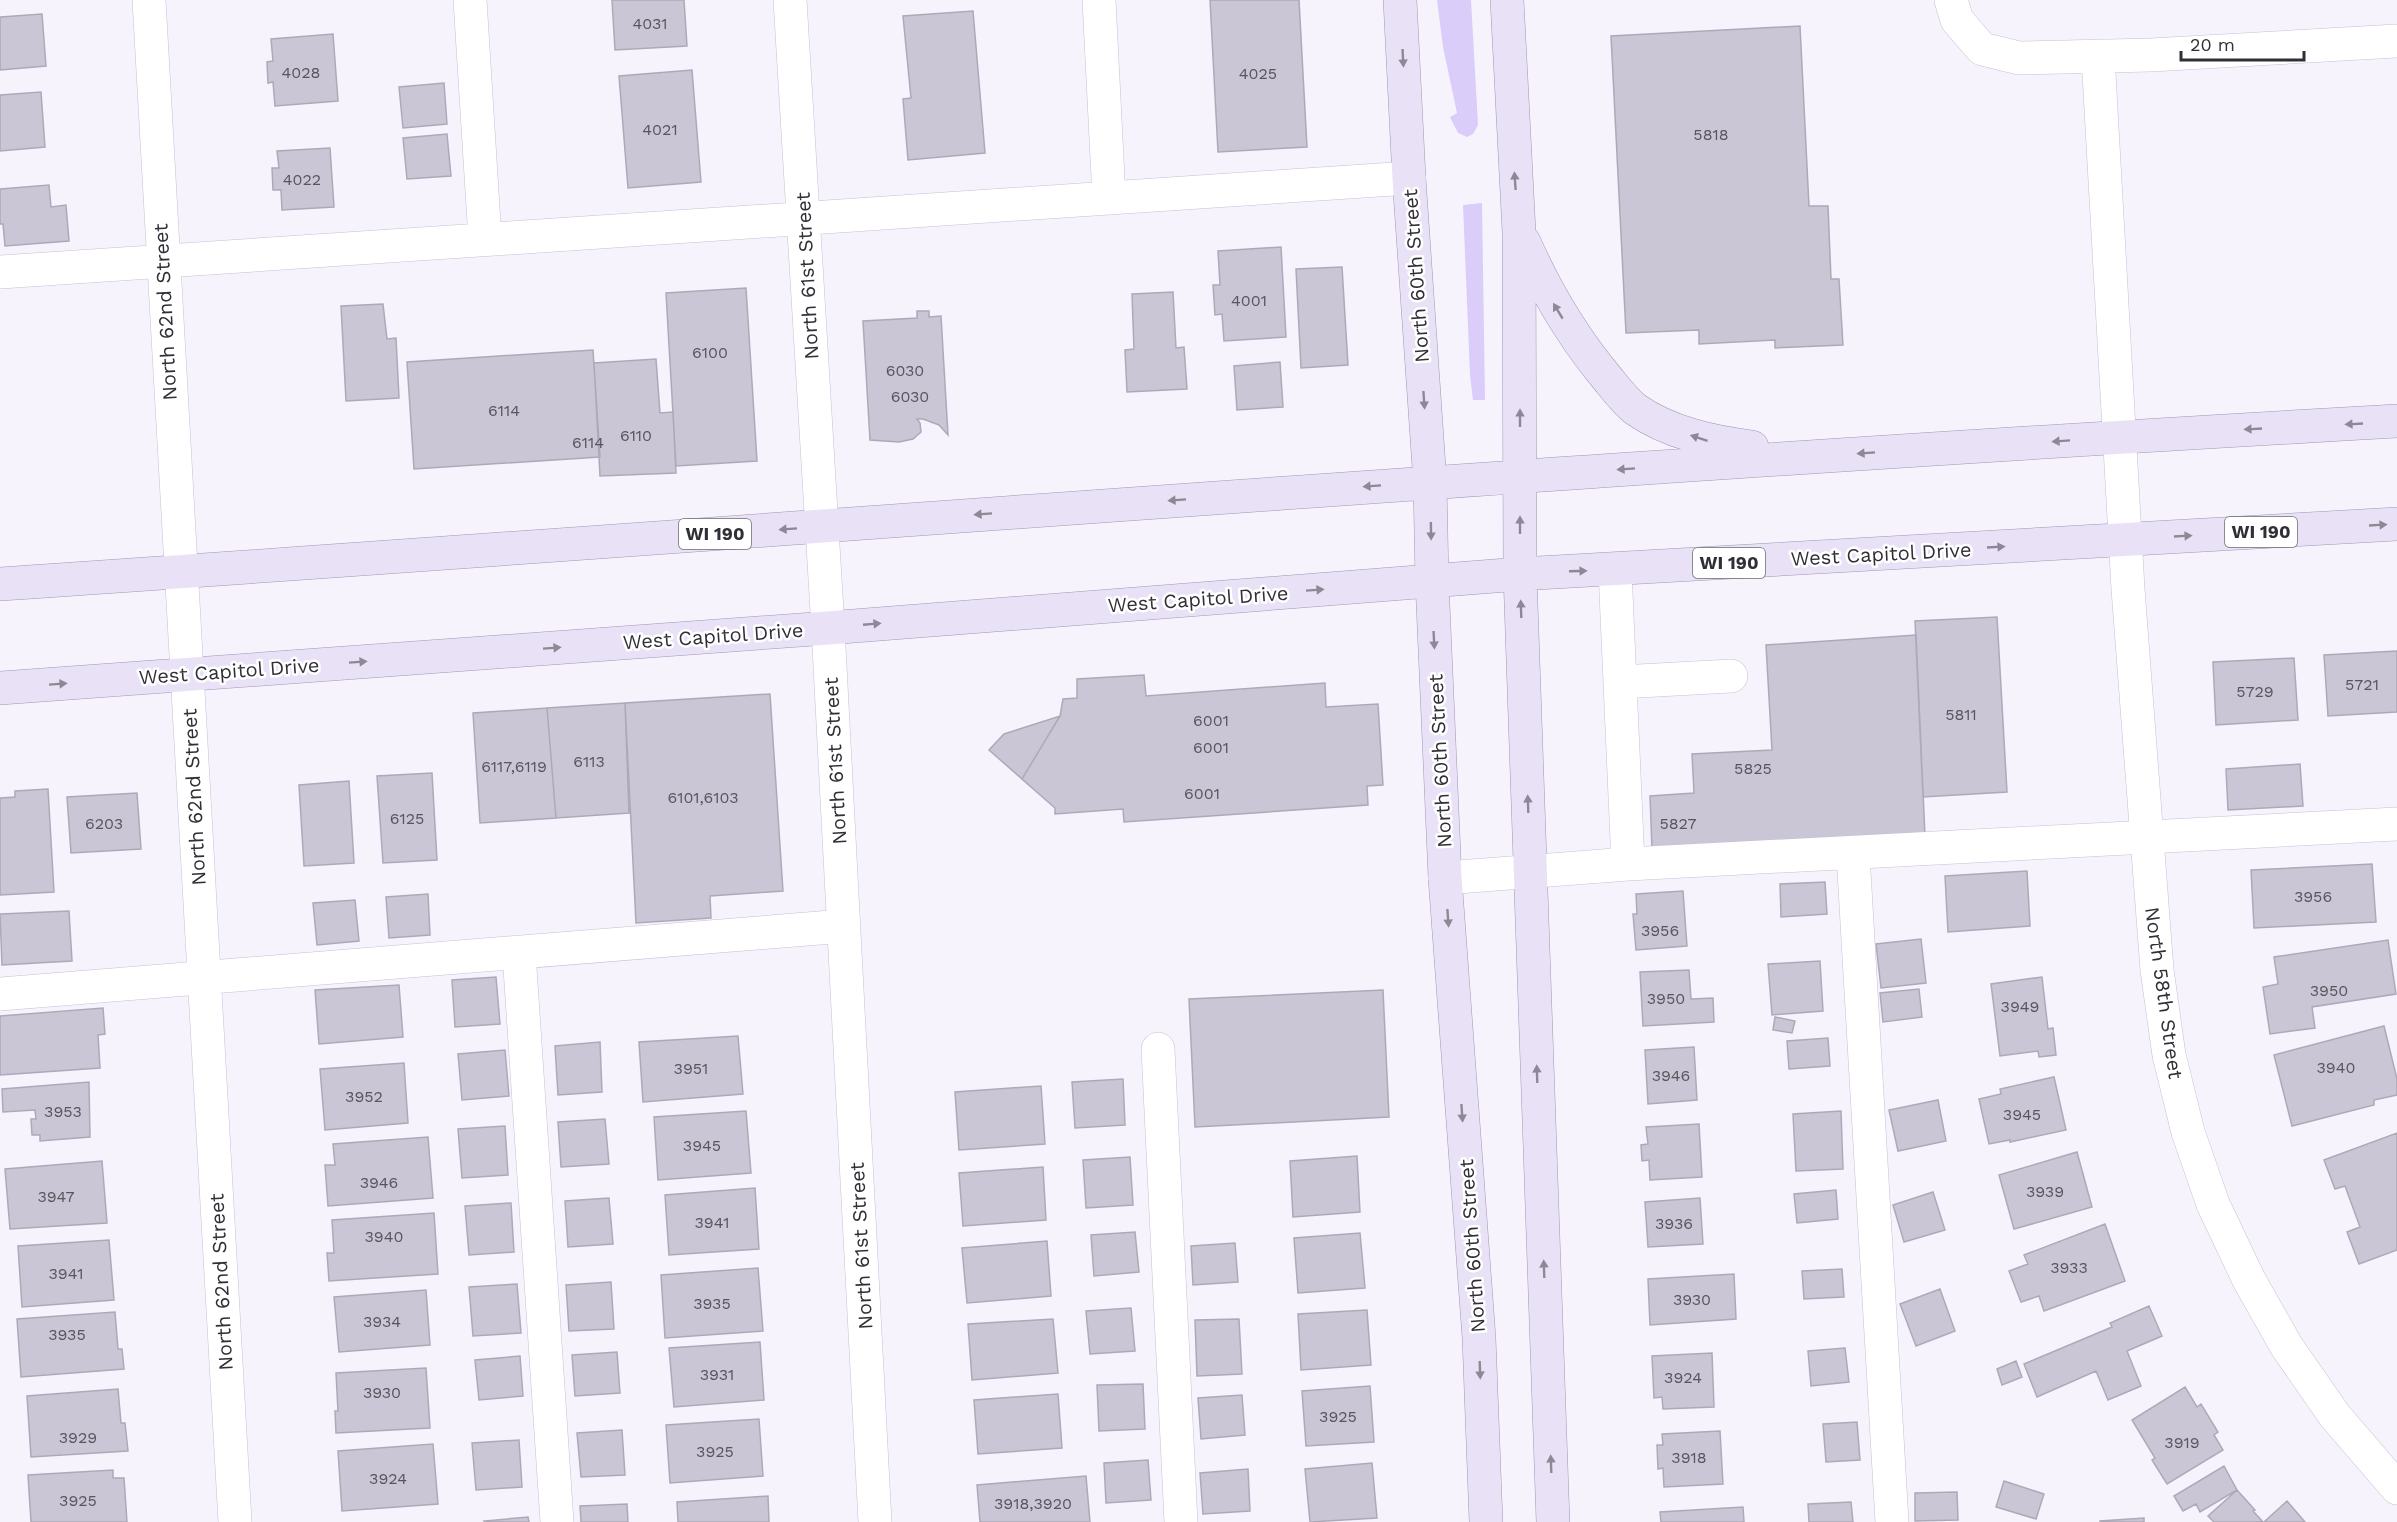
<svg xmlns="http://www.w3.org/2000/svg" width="2397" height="1522" font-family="'Work Sans',sans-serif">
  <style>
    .green { fill: #dacdf9 }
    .building { fill: #cac6d5; stroke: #aea9b9; stroke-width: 1.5 }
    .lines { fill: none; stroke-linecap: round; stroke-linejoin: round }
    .minor-casing { stroke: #c6c1d1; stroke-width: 34 }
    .major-casing { stroke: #9f97b0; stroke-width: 34 }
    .minor { stroke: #fff; stroke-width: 33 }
    .major { stroke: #e9e2f7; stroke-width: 33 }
    .oneway { fill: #8d8896 }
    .labels { text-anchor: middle; stroke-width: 5; stroke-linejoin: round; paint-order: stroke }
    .number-label { font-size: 16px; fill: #57555d }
    .shield { fill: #fff; stroke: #6f6d72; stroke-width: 1.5 }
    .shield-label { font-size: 18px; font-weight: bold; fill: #312f35 }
    .street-label { font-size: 20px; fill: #312f35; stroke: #fff }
  </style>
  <rect width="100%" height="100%" fill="#f6f3fd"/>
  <path class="green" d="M1437,0H1471L1478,125L1473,134L1467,137L1458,133L1450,117L1457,113L1443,47Z
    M1482,203L1485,400H1473L1470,375L1463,205Z"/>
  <path class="building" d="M612,0H684L687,46L615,50Z
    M1210,0H1299L1307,147L1218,152Z
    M973,11L985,153L908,160L903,99L911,98L903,16Z
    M42,14L46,66L0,70V17Z
    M1800,26L1809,206H1828L1831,279H1839L1843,345L1775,348V340L1699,344V330L1626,333L1611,36Z
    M333,34L338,101L275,106L273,82L268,83L267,62L273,61L271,39Z
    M692,70L701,182L628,188L619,76Z
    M444,83L447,124L403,128L399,87Z
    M41,92L45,147L0,151V95Z
    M447,134L451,176L407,179L403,138Z
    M330,148L334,207L282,210L281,190H273L272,168H279L277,151Z
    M49,185L51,207L66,205L69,241L5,246L3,224H0V189Z
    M1281,247L1286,337L1224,341L1222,314L1215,315L1213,285H1220L1218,251Z
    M1342,267L1348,365L1301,368L1296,269Z
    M746,288L757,461L676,466L666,293Z
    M1173,292L1176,348L1184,347L1187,389L1127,392L1125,350L1134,349L1132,294Z
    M383,304L387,339L396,338L399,398L346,401L341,306Z
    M917,311H929V317L941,316L948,435L939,425L923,419H917L920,423L921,432L913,439L899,442L870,440L863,321L917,318Z
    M593,350L600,457L414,469L407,362Z
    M656,359L660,413L673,412L676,473L600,476L594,363Z
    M1280,362L1283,407L1237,410L1234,366Z
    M1997,617L2007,792L1923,797L1915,621Z
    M1916,635L1925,836L1652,849L1650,796L1694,793L1692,754L1772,750L1766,645Z
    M2397,651V712L2328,716L2324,655Z
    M2294,658L2298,720L2216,725L2213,662Z
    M1144,675L1146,696L1325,683L1326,707L1378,704L1383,785L1367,786L1368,805L1124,822L1123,809L1055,814V808L1022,779L1060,716L1063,699L1077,698V679Z
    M770,694L783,891L710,896L711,918L636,923L625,703Z
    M625,703L629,813L556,818L547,708Z
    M547,708L556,818L480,823L473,713Z
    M1060,716L1022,779L989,750L1004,734Z
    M2300,764L2303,806L2228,810L2226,769Z
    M432,773L437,860L383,863L377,776Z
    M349,781L354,863L304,866L299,785Z
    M48,789L54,892L0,895V798L15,797V791Z
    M137,793L141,849L71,853L67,797Z
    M2372,864L2376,922L2254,928L2251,870Z
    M2027,871L2030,926L1948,932L1945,876Z
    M1825,882L1827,914L1781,917L1780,884Z
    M1683,891L1687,946L1636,950L1633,914H1637L1636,894Z
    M428,894L430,935L389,938L386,897Z
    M355,900L359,941L317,945L313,903Z
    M69,911L72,961L2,965L0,914Z
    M1921,939L1926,983L1881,988L1876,944Z
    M2388,940L2396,994L2312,1007L2315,1028L2270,1034L2263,987L2278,984L2274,957Z
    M1820,961L1823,1011L1772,1015L1768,964Z
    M1689,970L1691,999L1713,998L1714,1022L1643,1026L1640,972Z
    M496,977L500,1024L455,1027L452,980Z
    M2042,977L2048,1029L2053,1028L2056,1055L2039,1057L2038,1051L2000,1056L1991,984Z
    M399,985L403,1037L319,1044L315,990Z
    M1919,989L1922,1017L1883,1022L1880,993Z
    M1383,990L1389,1117L1195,1127L1189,999Z
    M103,1008L105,1034L98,1035L100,1068L0,1075V1016Z
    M1775,1017L1795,1021L1792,1033L1773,1030Z
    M2384,1026L2397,1079V1095L2374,1100V1105L2292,1126L2274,1055Z
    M738,1036L743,1094L643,1102L639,1042Z
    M1828,1038L1830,1066L1789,1069L1787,1041Z
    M600,1042L602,1092L558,1095L555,1046Z
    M1694,1047L1697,1100L1648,1104L1645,1050Z
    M505,1050L509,1096L462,1100L458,1054Z
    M404,1063L408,1123L325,1130L320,1069Z
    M2054,1077L2066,1130L2010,1142V1140L1989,1144L1979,1099L2001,1094L2000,1089Z
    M1123,1079L1125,1125L1075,1128L1072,1082Z
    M89,1082L90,1137L40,1141V1135H32L31,1119H36L35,1110L3,1112L2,1089Z
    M1041,1086L1045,1144L959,1150L955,1092Z
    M1938,1100L1946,1141L1898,1151L1889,1110Z
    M746,1111L751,1173L658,1180L654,1117Z
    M1841,1111L1843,1169L1796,1171L1793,1114Z
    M605,1119L609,1164L561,1167L558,1122Z
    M1699,1124L1702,1177L1650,1180L1649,1160L1642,1161L1641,1145L1648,1144L1646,1127Z
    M505,1126L508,1175L462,1178L458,1129Z
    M2397,1133V1250L2359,1264L2347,1232L2360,1227L2345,1186L2335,1189L2324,1160Z
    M428,1137L433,1198L328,1206L325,1165H335L333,1144Z
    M2077,1152L2092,1207L2014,1229L1999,1175Z
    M1357,1156L1360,1212L1293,1217L1290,1161Z
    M1130,1157L1133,1205L1086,1208L1083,1160Z
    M102,1161L107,1223L10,1229L5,1169Z
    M1043,1167L1046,1220L963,1226L959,1173Z
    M755,1188L759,1249L669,1255L665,1195Z
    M1836,1190L1838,1219L1797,1223L1794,1194Z
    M1933,1192L1945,1230L1904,1242L1893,1205Z
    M609,1198L613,1244L568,1247L565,1201Z
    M1700,1198L1703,1244L1648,1247L1645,1202Z
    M511,1203L514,1252L469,1255L465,1206Z
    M434,1213L438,1274L329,1281L327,1253H334L332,1220Z
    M2105,1224L2125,1281L2044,1311L2039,1296L2021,1302L2009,1271L2028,1264L2024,1255Z
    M1135,1232L1139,1272L1094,1276L1091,1235Z
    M1360,1233L1365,1288L1298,1293L1294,1238Z
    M109,1240L114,1300L22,1307L18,1246Z
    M1047,1241L1051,1296L967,1303L962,1248Z
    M1235,1243L1238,1282L1193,1285L1191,1246Z
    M758,1268L763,1331L665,1338L661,1275Z
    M1842,1269L1844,1297L1804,1299L1802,1271Z
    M1734,1274L1736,1319L1650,1325L1648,1279Z
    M611,1282L614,1329L569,1331L566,1285Z
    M517,1284L521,1333L473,1336L469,1287Z
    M1940,1289L1955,1331L1916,1346L1900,1304Z
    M426,1290L430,1345L339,1352L334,1297Z
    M2149,1306L2162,1336L2127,1351L2141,1386L2108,1400L2096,1371L2037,1397L2024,1364L2112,1327L2110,1323Z
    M1131,1308L1135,1351L1090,1354L1086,1311Z
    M1367,1310L1371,1365L1301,1370L1298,1314Z
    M115,1312L118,1349H122L124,1369L21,1377L17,1319Z
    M1053,1319L1058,1373L972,1380L968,1324Z
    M1239,1319L1242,1374L1197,1376L1195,1320Z
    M760,1342L764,1400L674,1407L669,1348Z
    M1845,1348L1849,1382L1811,1386L1808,1351Z
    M617,1352L620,1393L575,1396L572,1355Z
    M1712,1353L1714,1407L1663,1409L1662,1397L1654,1398L1652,1356Z
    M520,1356L523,1396L479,1400L475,1360Z
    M2016,1361L2022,1377L2002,1385L1997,1369Z
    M426,1368L430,1428L336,1433L335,1411H338L336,1373Z
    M1143,1384L1145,1429L1099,1431L1097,1385Z
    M1370,1386L1374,1442L1306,1446L1302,1391Z
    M2185,1387L2197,1407L2201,1404L2218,1432L2214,1435L2223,1450L2167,1484L2152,1460L2155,1458L2132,1420Z
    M118,1389L121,1423H125L128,1451L31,1457L27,1396Z
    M1058,1394L1062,1448L978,1454L974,1400Z
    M1242,1395L1245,1435L1201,1439L1198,1398Z
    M759,1419L763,1476L670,1483L666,1425Z
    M1857,1422L1860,1460L1826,1462L1823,1424Z
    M622,1430L625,1475L581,1477L577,1433Z
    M1720,1431L1723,1484L1664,1487L1663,1468L1658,1469L1657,1445H1663L1662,1434Z
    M519,1440L522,1487L476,1490L472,1443Z
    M433,1444L438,1504L342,1511L338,1451Z
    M1148,1460L1151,1500L1106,1503L1104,1463Z
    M1372,1463L1377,1518L1310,1522L1305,1469Z
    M2224,1466L2237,1490L2200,1512L2196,1504L2183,1511L2174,1496Z
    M1248,1469L1250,1511L1203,1514L1200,1473Z
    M113,1470V1478H124L127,1522H31L28,1475Z
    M1086,1476L1090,1522H980L977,1485Z
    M2004,1481L2044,1494L2036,1519L1996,1507Z
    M2237,1490L2255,1510L2253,1511L2263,1522H2214L2208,1516Z
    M1957,1492L1958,1520L1915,1521V1493Z
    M768,1496L769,1522H678L677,1502Z
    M2287,1501L2305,1522H2264Z
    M1851,1502L1853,1522H1809L1808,1504Z
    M627,1504L628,1522H581L580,1506Z
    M1743,1507L1744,1522H1661L1660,1512Z
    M528,1517L529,1522H485L484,1521Z
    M2144,1518V1522H2100V1521Z"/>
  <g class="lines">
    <defs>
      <path id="minor" d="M149,0L235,1522
        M470,0L485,239
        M790,0L828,628L875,1522
        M1099,0L1109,198
        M1951,0L1957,20L1982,49L2019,58L2151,55L2397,41
        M2098,56L2128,589L2157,970L2169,1055L2188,1132L2213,1204L2249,1280L2287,1347L2335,1416L2397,1488
        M0,272L1409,178
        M1615,570L1628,864
        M1620,682L1731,676
        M1853,854L1892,1522
        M1445,878L1628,864L2397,824
        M519,953L557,1522
        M0,994L844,926
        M1158,1049L1181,1522"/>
      <path id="major" d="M1400,0L1409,178L1430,482L1432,581L1445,878L1479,1338L1486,1522
        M1507,0L1519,232L1520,574L1553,1522
        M1524,242C1546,292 1572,336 1607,378C1616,389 1624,400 1635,409C1669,433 1712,442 1752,447
        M0,584C799,530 1597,466 2397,421
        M0,688L828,628L1520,574L2397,524"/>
    </defs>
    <use href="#minor" class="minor-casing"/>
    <use href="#major" class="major-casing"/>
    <use href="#minor" class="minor"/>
    <use href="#major" class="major"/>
  </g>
  <defs><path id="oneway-solid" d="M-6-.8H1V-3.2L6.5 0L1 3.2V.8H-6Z" transform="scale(1.5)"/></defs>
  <g class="oneway">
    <use href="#oneway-solid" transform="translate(1403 58) rotate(87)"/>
    <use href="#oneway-solid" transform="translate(1515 181) rotate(-94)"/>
    <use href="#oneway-solid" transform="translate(1558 311) rotate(-121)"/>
    <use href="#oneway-solid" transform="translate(1424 400) rotate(86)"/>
    <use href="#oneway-solid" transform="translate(1520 418) rotate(-90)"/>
    <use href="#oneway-solid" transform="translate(2354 424) rotate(177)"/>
    <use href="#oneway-solid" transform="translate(2253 429) rotate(177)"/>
    <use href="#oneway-solid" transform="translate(1699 438) rotate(-162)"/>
    <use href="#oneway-solid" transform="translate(2061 441) rotate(176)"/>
    <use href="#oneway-solid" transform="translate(1866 453) rotate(176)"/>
    <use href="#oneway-solid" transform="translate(1626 469) rotate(176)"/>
    <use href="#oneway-solid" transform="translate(1372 486) rotate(176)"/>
    <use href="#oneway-solid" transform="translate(1177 500) rotate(176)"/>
    <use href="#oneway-solid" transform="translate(983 514) rotate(176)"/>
    <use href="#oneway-solid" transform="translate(1520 525) rotate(-90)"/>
    <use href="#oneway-solid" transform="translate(2378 525) rotate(-3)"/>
    <use href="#oneway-solid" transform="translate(788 529) rotate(176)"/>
    <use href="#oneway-solid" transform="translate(1431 531) rotate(89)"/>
    <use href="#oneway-solid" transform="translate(2183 536) rotate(-3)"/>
    <use href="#oneway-solid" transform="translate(1996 547) rotate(-3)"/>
    <use href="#oneway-solid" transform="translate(1578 571) rotate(-2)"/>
    <use href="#oneway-solid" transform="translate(1315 590) rotate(-4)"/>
    <use href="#oneway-solid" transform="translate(1521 609) rotate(-92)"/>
    <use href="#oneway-solid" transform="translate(872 624) rotate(-5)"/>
    <use href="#oneway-solid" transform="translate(1434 640) rotate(87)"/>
    <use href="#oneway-solid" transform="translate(552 648) rotate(-4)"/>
    <use href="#oneway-solid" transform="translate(358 662) rotate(-4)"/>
    <use href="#oneway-solid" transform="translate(58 684) rotate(-4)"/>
    <use href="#oneway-solid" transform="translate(1528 804) rotate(-92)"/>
    <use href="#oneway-solid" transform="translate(1448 918) rotate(86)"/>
    <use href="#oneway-solid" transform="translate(1537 1074) rotate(-92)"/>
    <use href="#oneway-solid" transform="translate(1462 1113) rotate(86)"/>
    <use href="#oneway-solid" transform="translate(1544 1269) rotate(-92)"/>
    <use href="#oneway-solid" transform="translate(1480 1370) rotate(88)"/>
    <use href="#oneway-solid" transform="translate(1551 1464) rotate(-92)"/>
  </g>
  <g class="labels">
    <g class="number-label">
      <text x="650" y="29">4031</text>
      <text x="301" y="78">4028</text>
      <text x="1258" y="79">4025</text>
      <text x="660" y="135">4021</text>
      <text x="1711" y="140">5818</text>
      <text x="302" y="185">4022</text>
      <text x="1249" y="306">4001</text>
      <text x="710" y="358">6100</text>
      <text x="905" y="376">6030</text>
      <text x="910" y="402">6030</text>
      <text x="504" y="416">6114</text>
      <text x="636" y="441">6110</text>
      <text x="588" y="448">6114</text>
      <text x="2362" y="690">5721</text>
      <text x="2255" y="697">5729</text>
      <text x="1961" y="720">5811</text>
      <text x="1211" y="726">6001</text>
      <text x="1211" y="753">6001</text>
      <text x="589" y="767">6113</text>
      <text x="514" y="772">6117,6119</text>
      <text x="1753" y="774">5825</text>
      <text x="1202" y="799">6001</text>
      <text x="703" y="803">6101,6103</text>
      <text x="407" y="824">6125</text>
      <text x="104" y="829">6203</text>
      <text x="1678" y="829">5827</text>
      <text x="2313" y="902">3956</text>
      <text x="1660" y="936">3956</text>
      <text x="2329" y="996">3950</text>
      <text x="1666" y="1004">3950</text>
      <text x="2020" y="1012">3949</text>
      <text x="2336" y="1073">3940</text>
      <text x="691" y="1074">3951</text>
      <text x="1671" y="1081">3946</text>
      <text x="364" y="1102">3952</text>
      <text x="63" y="1117">3953</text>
      <text x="2022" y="1120">3945</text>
      <text x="702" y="1151">3945</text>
      <text x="379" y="1188">3946</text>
      <text x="2045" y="1197">3939</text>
      <text x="56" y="1202">3947</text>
      <text x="712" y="1228">3941</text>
      <text x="1674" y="1229">3936</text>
      <text x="384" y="1242">3940</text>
      <text x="2069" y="1273">3933</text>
      <text x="66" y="1279">3941</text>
      <text x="1692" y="1305">3930</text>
      <text x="712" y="1309">3935</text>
      <text x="382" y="1327">3934</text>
      <text x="67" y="1340">3935</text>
      <text x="717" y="1380">3931</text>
      <text x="1683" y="1383">3924</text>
      <text x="382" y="1398">3930</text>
      <text x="1338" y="1422">3925</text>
      <text x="78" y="1443">3929</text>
      <text x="2182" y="1448">3919</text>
      <text x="715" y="1457">3925</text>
      <text x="1689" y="1463">3918</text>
      <text x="388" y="1484">3924</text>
      <text x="78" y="1506">3925</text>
      <text x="1033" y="1509">3918,3920</text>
    </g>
    <g class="shield">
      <rect x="2225" y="517" width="72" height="30" rx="4.5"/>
      <rect x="679" y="519" width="72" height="30" rx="4.5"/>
      <rect x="1693" y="548" width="72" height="30" rx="4.5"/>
    </g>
    <g class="shield-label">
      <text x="2261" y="538">WI 190</text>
      <text x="715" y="540">WI 190</text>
      <text x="1729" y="569">WI 190</text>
    </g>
    <g class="street-label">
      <text transform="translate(807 276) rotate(-93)" y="7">North 61st Street</text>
      <text transform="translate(1416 276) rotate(-94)" y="7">North 60th Street</text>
      <text transform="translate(165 312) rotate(-93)" y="7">North 62nd Street</text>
      <text transform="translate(1881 554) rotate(-3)" y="7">West Capitol Drive</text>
      <text transform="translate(1198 599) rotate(-4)" y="7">West Capitol Drive</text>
      <text transform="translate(713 636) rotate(-4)" y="7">West Capitol Drive</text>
      <text transform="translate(229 671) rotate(-4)" y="7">West Capitol Drive</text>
      <text transform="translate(835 761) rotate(-93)" y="7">North 61st Street</text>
      <text transform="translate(1440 761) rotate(-93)" y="7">North 60th Street</text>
      <text transform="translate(194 797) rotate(-93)" y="7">North 62nd Street</text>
      <text transform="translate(2164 993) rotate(82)" y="7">North 58th Street</text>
      <text transform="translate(861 1246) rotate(-93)" y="7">North 61st Street</text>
      <text transform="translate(1472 1246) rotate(-94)" y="7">North 60th Street</text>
      <text transform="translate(221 1282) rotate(-93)" y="7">North 62nd Street</text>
    </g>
  </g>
  <path d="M2181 51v9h123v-9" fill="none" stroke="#312f35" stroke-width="3"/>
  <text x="2190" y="51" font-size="18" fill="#312f35" stroke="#ffffff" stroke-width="4.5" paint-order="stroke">20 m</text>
</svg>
